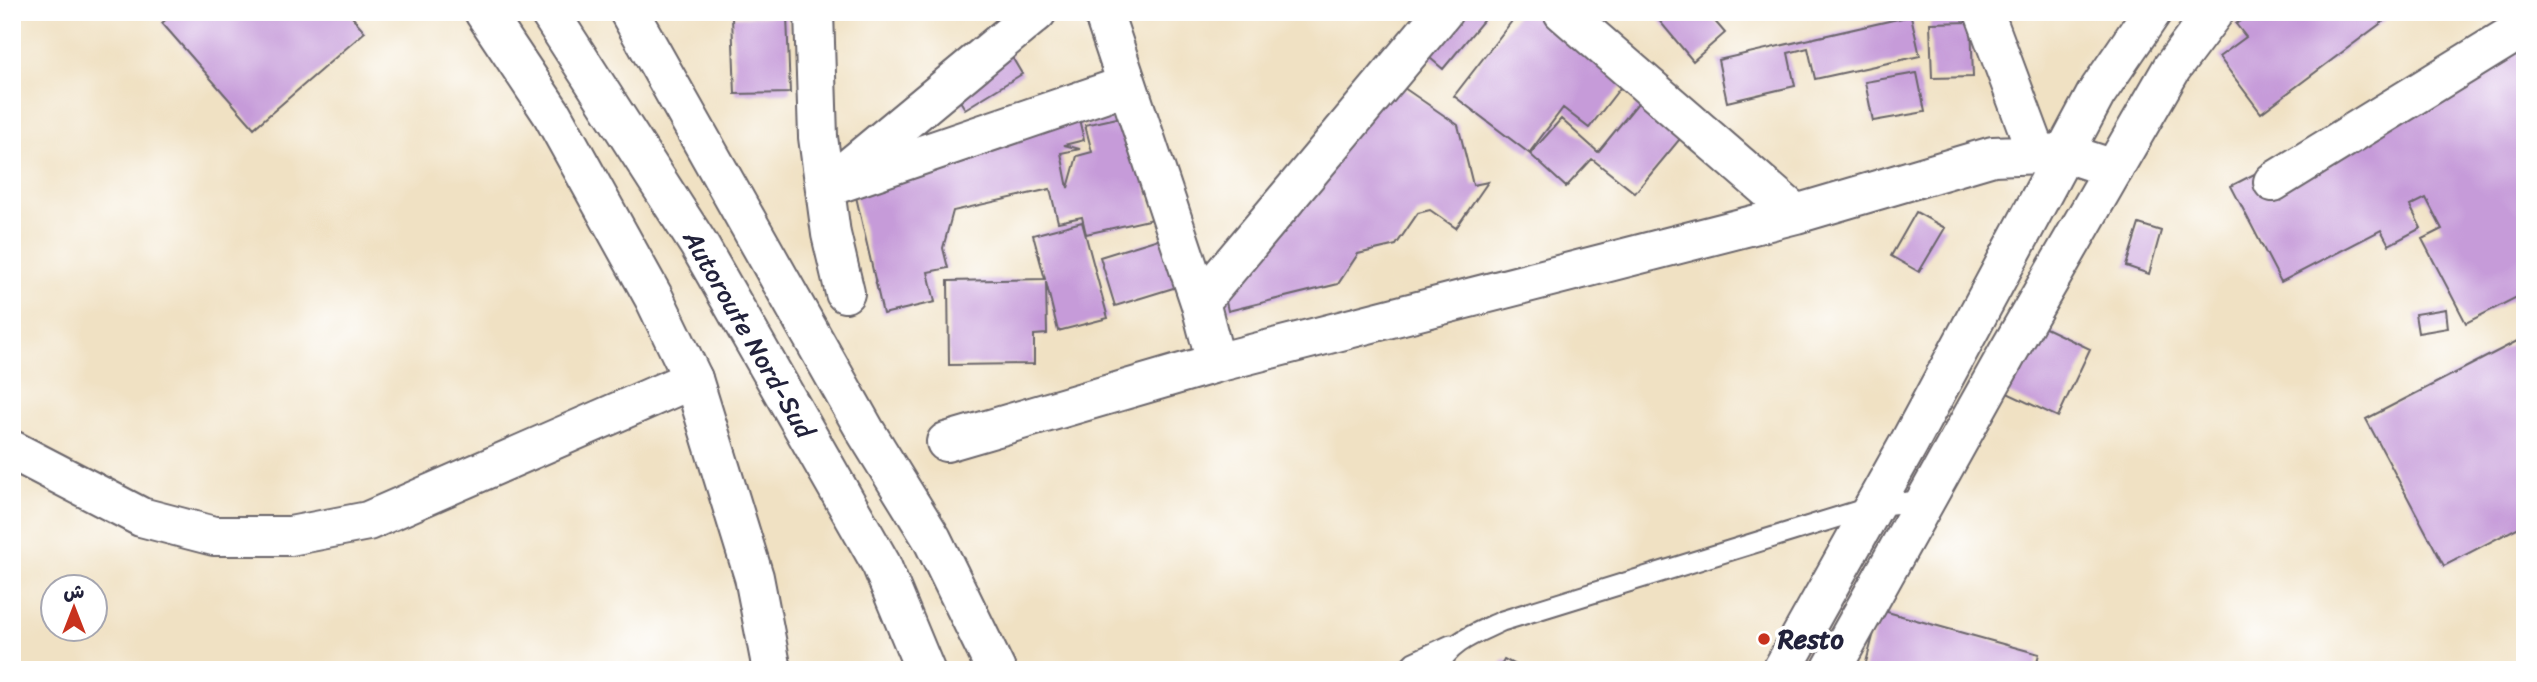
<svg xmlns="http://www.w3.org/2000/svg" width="2537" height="682" font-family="Sriracha,'Playpen Sans Arabic',sans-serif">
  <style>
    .building { fill: #c69bd9 }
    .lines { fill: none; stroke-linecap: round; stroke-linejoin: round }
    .lane-casing { stroke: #6a656b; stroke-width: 23 }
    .street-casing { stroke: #6a656b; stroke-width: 42 }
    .secondary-casing { stroke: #6a656b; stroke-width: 42 }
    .highway-casing { stroke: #6a656b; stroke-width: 42 }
    .lane { stroke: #fff; stroke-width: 19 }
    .street { stroke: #fff; stroke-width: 38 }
    .secondary { stroke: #fff; stroke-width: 38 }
    .highway { stroke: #fff; stroke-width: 38 }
    .poi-dot { fill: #c8321e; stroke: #fff; stroke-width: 2.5 }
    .labels { text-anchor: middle; stroke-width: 7; stroke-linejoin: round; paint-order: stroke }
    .street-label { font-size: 26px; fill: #22223b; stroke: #fff }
    .poi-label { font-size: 26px; font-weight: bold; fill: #22223b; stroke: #fff; text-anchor: start }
  </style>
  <rect width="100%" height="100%" fill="#fff"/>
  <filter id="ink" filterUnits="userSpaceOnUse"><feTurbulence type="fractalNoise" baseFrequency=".0143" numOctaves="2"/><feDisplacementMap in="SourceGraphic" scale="14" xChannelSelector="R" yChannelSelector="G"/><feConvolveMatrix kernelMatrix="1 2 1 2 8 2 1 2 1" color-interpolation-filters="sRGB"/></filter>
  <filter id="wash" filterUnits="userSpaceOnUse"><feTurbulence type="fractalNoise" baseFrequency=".00686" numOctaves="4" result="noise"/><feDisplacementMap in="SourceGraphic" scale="28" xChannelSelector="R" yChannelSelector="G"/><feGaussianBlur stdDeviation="1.57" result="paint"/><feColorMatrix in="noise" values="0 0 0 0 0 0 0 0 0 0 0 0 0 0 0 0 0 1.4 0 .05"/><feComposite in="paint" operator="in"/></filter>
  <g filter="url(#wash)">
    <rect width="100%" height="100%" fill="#f0e1c3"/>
    <g id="blocks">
      <path class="building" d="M174,12H348L365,32L254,128L162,23Z
        M1434,12H1482L1487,16L1443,69L1410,41Z
        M1519,12H1548L1630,75L1589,128L1563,108L1529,153L1454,96Z
        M1652,12H1707L1725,33L1693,61Z
        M2252,12H2396L2261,113L2219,57L2246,37L2236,24Z
        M787,16L790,93L735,94L732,17Z
        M1911,16L1920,56L1815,79L1808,48L1788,53L1795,86L1727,102L1718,60Z
        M1971,22L1973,77L1932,78L1930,23Z
        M2525,35V293L2466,323L2422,239L2442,229L2426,198L2410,206L2421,228L2389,245L2381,230L2281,282L2231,186Z
        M1002,40L1022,74L965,109L944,75Z
        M1375,68L1458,125L1473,185L1488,182L1456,228L1430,210L1418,213L1396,245L1358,254L1338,284L1228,311L1223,288Z
        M1917,73L1925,112L1873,121L1865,82Z
        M1651,87L1694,122L1635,193L1592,159L1566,187L1530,154L1561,119L1598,152Z
        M1073,94L1084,140L1064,145L1080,149L1061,153L1068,188L1077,156L1092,152L1085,125L1131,115L1153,219L1086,234L1082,217L1058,222L1050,189L953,211L943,248L948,268L928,272L935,302L883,314L848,162Z
        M1916,212L1945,228L1919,272L1891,256Z
        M1082,222L1108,318L1058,331L1046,282L1047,334L1034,335V364L949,365L948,281L1045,279L1033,235Z
        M2139,224L2161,231L2149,274L2126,266Z
        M1168,236L1183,285L1115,306L1100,257Z
        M2446,309L2448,328L2418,333L2415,314Z
        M2037,324L2090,349L2058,417L2005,392Z
        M2525,337V524L2444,566L2366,419Z
        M1880,610L2039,654L2035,670H1864Z
        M1504,659L1524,670H1498Z"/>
    </g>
  </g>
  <g filter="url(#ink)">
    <use href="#blocks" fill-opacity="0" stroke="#6a656b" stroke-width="2"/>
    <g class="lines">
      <defs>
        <path id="lane" d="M1406,670L1414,662L1451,645
          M1437,670C1448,642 1477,633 1502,621L1874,506L1926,500"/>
        <path id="street" d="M814,12L818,137L831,234L845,293
          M1037,12L825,188L1127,85
          M1103,12L1200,302L1216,363
          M1563,12L1796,214
          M1984,12L2037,154
          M2273,182L2525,27
          M1200,302L1443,12
          M946,442L1216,363L1796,214L1993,156L2065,153L2114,169
          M12,450L141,517L214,536H290L368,521L693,379"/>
        <path id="secondary" d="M484,12L552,114L654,298L693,379L754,577L772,670
          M1782,670L1909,443L2096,94L2152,12
          M1831,670L2007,354L2172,68L2214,12"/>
        <path id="highway" d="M549,12L699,245L881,564L925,670
          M629,12L866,432L932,539L996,670"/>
      </defs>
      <use href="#lane" class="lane-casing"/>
      <use href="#street" class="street-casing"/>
      <use href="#secondary" class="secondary-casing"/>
      <use href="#highway" class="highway-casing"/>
      <use href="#lane" class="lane"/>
      <use href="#street" class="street"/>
      <use href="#secondary" class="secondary"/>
      <use href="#highway" class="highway"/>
    </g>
  </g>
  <circle class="poi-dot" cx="1764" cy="639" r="7"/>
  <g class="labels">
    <g class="street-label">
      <text transform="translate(749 334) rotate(60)" y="9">Autoroute Nord-Sud</text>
    </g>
    <g class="poi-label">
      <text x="1778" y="648">Resto</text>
    </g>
  </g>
  <rect width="2537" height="682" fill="none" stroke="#fff" stroke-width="42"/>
  <g transform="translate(74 608)"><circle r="33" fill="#ffffff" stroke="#a7a7b1" stroke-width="2"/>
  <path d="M0-5L12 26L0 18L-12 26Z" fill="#c8321e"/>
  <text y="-10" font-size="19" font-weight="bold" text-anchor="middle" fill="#22223b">ش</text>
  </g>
</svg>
